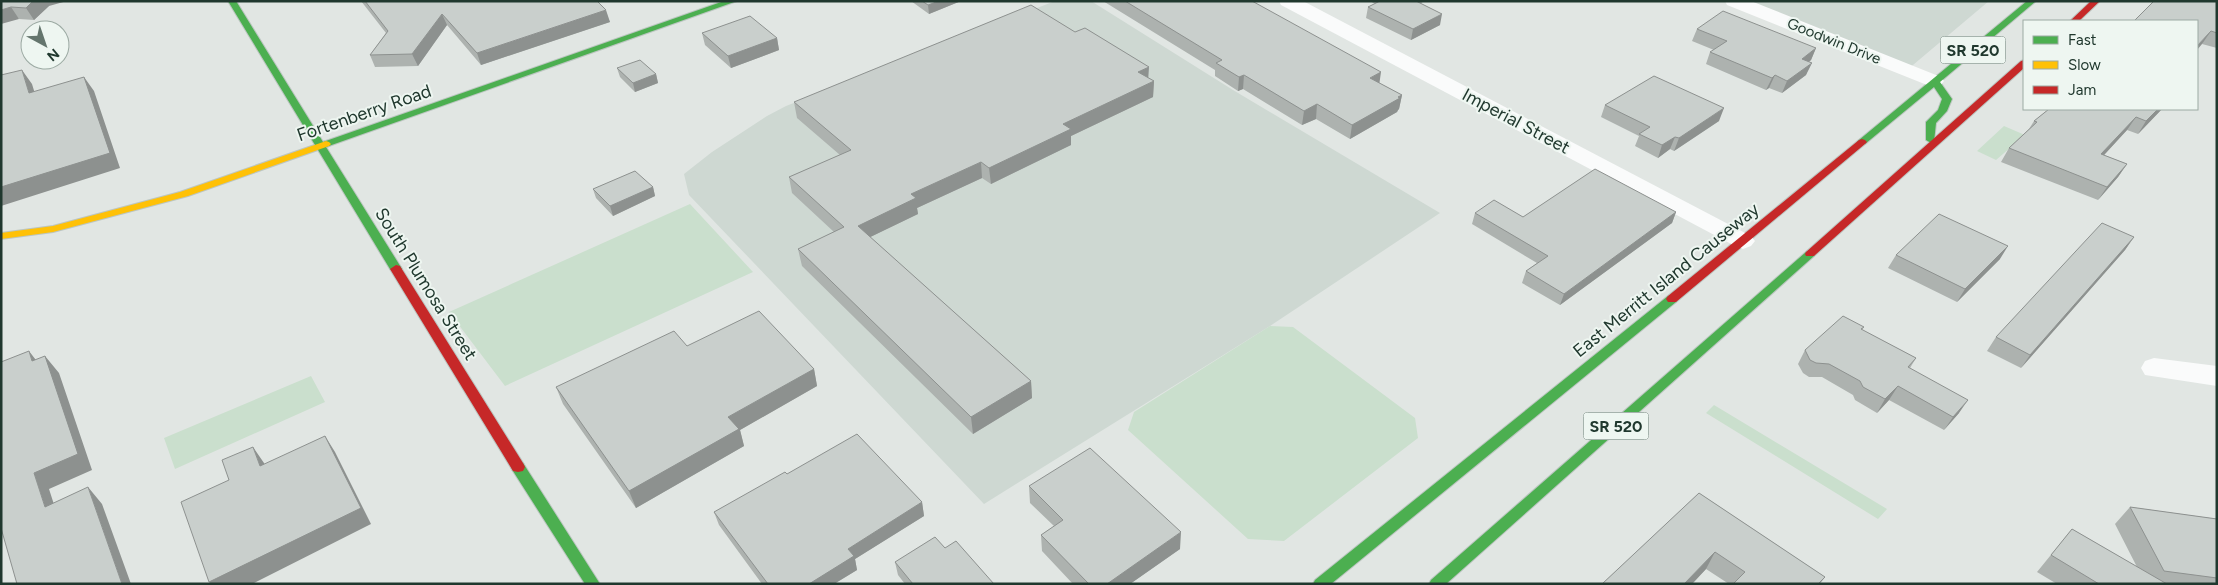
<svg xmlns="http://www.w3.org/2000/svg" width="2218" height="585" font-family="Figtree,sans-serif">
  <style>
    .built { fill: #ced8d2 }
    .green { fill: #cadfcd }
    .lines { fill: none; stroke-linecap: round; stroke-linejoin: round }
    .fast-casing { stroke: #bcc6c1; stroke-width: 2 }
    .slow-casing { stroke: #bcc6c1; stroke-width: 2 }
    .jam-casing { stroke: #bcc6c1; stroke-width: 2 }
    .street { fill: #fafbfb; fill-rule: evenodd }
    .fast { fill: #4caf50; fill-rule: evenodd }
    .slow { fill: #ffc107; fill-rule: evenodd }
    .jam { fill: #c62828; fill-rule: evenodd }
    .wall { fill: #adb2af }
    .shaded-wall { fill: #8d918f }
    .building { fill: #c9cfcc; stroke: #8d918f }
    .labels { text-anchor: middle; stroke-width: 4; stroke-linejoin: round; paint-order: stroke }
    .far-street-label { font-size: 15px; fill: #20382e; stroke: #eef6f1 }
    .shield { fill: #eef6f1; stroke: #5e7168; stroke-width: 1 }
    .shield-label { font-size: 16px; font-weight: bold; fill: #20382e }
    .street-label { font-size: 18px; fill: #20382e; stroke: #eef6f1 }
  </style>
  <rect width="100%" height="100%" fill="#e1e6e3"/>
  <path class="built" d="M1055,1H1091L1233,90L1440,213L1270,326L984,504L689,195L684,174L712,152L767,116L786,106Z
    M1736,1H1989L1907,70Z"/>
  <path class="green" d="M2004,126L2025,135L1996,160L1977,151Z
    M690,204L753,272L505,386L449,312Z
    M1270,326L1293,327L1415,418L1418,438L1284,541L1248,539L1128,430L1134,412Z
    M311,376L325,402L175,469L164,438Z
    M1714,405L1887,509L1878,519L1706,413Z"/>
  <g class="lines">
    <defs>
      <path id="fast" d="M228,1H236L323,142L724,1H737L326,147L402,269L396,273L390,269Z
        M2027,1H2036L1940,82L1952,99L1947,111L1936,123L1934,142L1931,143L1926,140V122L1938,110L1942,99L1934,87L1865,144H1859L1857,142L1859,140Z
        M1810,250L1815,254L1814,256L1446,584H1429L1431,580L1806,252Z
        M1672,295L1676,296L1678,299L1676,302L1331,584H1313L1315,580L1668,296Z
        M518,462L523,463L600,584H585L513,471L511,467L513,463Z"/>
      <path id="slow" d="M326,141L329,142L331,144L329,146L188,196L53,232L1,239V233L53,226L180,192Z"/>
      <path id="jam" d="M2091,1H2100L2079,21H2070Z
        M2024,60V68L1814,256H1806L1805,254L1806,252L2021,61Z
        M1862,139L1865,140L1867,142L1865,144L1676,302H1668L1666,299L1668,296L1859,140Z
        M396,265L400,266L523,463L525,467L523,471L518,472L513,471L390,269Z"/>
    </defs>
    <use href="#fast" class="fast-casing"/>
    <use href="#slow" class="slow-casing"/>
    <use href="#jam" class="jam-casing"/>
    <path class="street" d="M1279,1H1303L1751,236L1755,241L1751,246L1743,249L1735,246L1281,5Z
      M1725,1H1751L1941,77L1944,81L1941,85L1934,87L1927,85L1727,5Z
      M2154,358L2217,366V386L2145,375L2141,368L2145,361Z"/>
    <use href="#fast" class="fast"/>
    <use href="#slow" class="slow"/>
    <use href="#jam" class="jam"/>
  </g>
  <path class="wall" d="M1,1L49,6L34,20L19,19Z
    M361,1H597L610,22L481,65L447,25L418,66L375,67L370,55L386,33Z
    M911,1H961L929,14Z
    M1103,1H1252L1379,83L1402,95L1399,109L1398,110L1397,112L1350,139L1316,119L1302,125L1243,89L1238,91L1215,76V70Z
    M1370,1H1424L1420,4L1440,25L1411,40L1366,18L1368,7L1375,4Z
    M2217,1V48L2202,44Z
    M1697,29L1816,48L1811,60L1809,62L1806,75L1782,93L1769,88L1766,90L1706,64L1710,52L1714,50L1692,41Z
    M702,33L777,38L779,50L731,68L705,45Z
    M617,68L656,74L658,83L635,92L620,77Z
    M1149,78L1154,81L1153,97L1071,136V145L991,184L982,178L917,208L918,214L870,237L1031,381L1032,398L973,434L802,266L798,249L834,232L792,193L789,177L840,155L797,118L794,102Z
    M1605,105L1719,121L1674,151L1670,149L1658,158L1635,146L1639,136L1601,117Z
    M2049,109H2162L2138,134L2127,130L2104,155L2127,164L2118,177L2098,200L2001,162L2009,148L2029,129L2034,121Z
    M653,187L655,196L613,216L596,198L593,189Z
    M1676,212L1672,223L1560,305L1522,283L1526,271L1537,263L1472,224L1475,213L1523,217Z
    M2134,237L2125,250L2021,368L1987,351L1996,337Z
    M1896,255L2000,259L1957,302L1888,268Z
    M1864,327L1862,330L1916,358L1910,368L1959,413L1944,430L1889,400L1877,413L1855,400L1853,395L1822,377H1809L1803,373L1798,364L1805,350Z
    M687,346L814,369L817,386L740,430L744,446L636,508L563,404L556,387Z
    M787,474L922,502L924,516L855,559L857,570L834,584H762L719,525L714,512Z
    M1029,486L1180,549L1130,584H1073L1042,551L1041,535L1054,526L1030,503Z
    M1699,493L1825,577L1820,584H1729L1706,569L1692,584H1602Z
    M2130,507L2217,519V584H2057L2037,572L2072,529L2137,567L2115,524Z
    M945,548L994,584H905L898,575L895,562Z"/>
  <path class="shaded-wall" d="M33,1H67L49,6L34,20L26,8Z
    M939,1H961L929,14L928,5Z
    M11,7L19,19L1,24V10Z
    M606,10L610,22L481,65L477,53Z
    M442,14L447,25L418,66L412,54Z
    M1442,14L1440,25L1411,40L1413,29Z
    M2211,31L2202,44L2197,50V46Z
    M777,38L779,50L731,68L728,56Z
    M1816,48L1811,60L1797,71L1802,59Z
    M1812,63L1806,75L1782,93L1787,81Z
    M1149,67L1148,82L1138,72Z
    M22,70L32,84L39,107L29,93Z
    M1381,72L1379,86L1370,78Z
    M656,74L658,83L635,92L633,83Z
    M1244,75L1243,89L1238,91L1239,77Z
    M1775,75L1769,88L1766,90L1772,78Z
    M84,77L94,91L120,168L1,206V187Z
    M1154,81L1153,97L1071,136V145L991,184L989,168L1063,124Z
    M1402,95L1399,109L1398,110L1397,112L1350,139L1352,125Z
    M1317,104L1316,119L1302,125L1304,111Z
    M1724,108L1719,121L1674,151L1679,138Z
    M2158,109H2162L2138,134L2146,121Z
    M2136,117L2127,130L2093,167L2101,154Z
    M1675,137L1670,149L1658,158L1662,145Z
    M981,162L982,178L917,208L918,214L860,242L858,226L911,194Z
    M2127,164L2118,177L2098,200L2107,187Z
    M653,187L655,196L613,216L610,206Z
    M1676,212L1672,223L1560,305L1564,294Z
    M2134,237L2125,250L2021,368L2030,355Z
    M2008,246L2000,259L1957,302L1965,289Z
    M29,351L42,368L32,361Z
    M45,356L59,373L92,470L49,489L60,523L45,507L34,473Z
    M814,369L817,386L740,430L744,446L636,508L629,491L728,417Z
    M1031,381L1032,398L973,434L971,417Z
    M1898,386L1889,400L1877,413L1885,399Z
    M1968,400L1959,413L1944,430L1953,417Z
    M325,436L335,452L371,524L252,584H211L209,582Z
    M253,447L264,463L272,482L260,466Z
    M88,487L102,504L131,584H122Z
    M922,502L924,516L855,559L857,570L834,584H809L848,549Z
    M1181,532L1180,549L1130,584H1107Z
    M1715,552L1706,569L1692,584H1684Z"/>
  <path class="building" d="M1,1H33L26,8L11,7L1,10Z
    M365,1H597L606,10L477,53L442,14L412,54L370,55L388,31Z
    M922,1H939L928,5Z
    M1125,1H1252L1381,72L1370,78L1402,95L1398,97L1400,98L1352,125L1317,104L1304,111L1244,75L1239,77L1216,63L1222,60Z
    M1380,1H1416L1442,14L1413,29L1368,7Z
    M2154,1H2217V33L2211,31L2197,46V21H2134Z
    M1031,5L1075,32L1085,28L1149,67L1138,72L1154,81L1063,124L1071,129L989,168L981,162L911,194L916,198L858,226L1031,381L971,417L798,249L844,227L789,177L851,150L794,102Z
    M1723,11L1816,48L1802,59L1812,63L1787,81L1775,75L1772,78L1710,52L1727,41L1697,29Z
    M750,16L777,38L728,56L702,33Z
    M640,60L656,74L633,83L617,68Z
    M22,70L29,93L84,77L110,153L1,187V75Z
    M1654,76L1724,108L1679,138L1675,137L1662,145L1639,134L1650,127L1605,105Z
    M2049,109H2158L2146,121L2136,117L2101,154L2127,164L2107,187L2009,148L2037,122L2034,121Z
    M1595,169L1676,212L1564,294L1526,271L1548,256L1475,213L1494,200L1523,217Z
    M635,171L653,187L610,206L593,189Z
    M1939,214L2008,246L1965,289L1896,255Z
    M2102,223L2134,237L2030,355L1996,337Z
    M759,311L814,369L728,417L739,429L629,491L556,387L674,331L687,346Z
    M1843,316L1864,327L1861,329L1916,358L1908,367L1968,400L1953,417L1898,386L1885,399L1863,387L1860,381L1829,364L1816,363L1810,360L1805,350Z
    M29,351L32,361L45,356L78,454L34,473L45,507L88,487L122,584H17L1,528V362Z
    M857,434L922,502L848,549L854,556L809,584H768L714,512L785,472L787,474Z
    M325,436L361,508L209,582L181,502L229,480L222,460L253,447L260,466Z
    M1090,448L1181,532L1107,584H1089L1041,535L1063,520L1029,486Z
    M1699,493L1825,577L1818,584H1733L1745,572L1715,552L1684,584H1602Z
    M2130,507L2217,519V578L2164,571Z
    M2072,529L2167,584H2099L2051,555Z
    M935,537L945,548L956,541L994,584H913L895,562Z"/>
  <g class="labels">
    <g class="far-street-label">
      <text transform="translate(1834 41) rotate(22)" y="5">Goodwin Drive</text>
    </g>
    <g class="shield">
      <rect x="1940.5" y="36.5" width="65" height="27" rx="4"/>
      <rect x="1583.5" y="412.5" width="65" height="27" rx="4"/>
    </g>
    <g class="shield-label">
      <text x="1973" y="56">SR 520</text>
      <text x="1616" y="432">SR 520</text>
    </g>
    <g class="street-label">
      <text transform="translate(364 113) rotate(-19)" y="6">Fortenberry Road</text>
      <text transform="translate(1516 121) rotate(28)" y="6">Imperial Street</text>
      <text transform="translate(1666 280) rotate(-39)" y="6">East Merritt Island Causeway</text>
      <text transform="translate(426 284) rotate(58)" y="6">South Plumosa Street</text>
    </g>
  </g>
  <rect width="2218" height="585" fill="none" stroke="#20382e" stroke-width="5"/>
  <rect x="2023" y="20" width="175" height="90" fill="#eef6f1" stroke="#9caaa3"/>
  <rect x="2033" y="36" width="25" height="8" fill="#4caf50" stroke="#9caaa3"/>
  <text x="2068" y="45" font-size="15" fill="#20382e">Fast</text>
  <rect x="2033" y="61" width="25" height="8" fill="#ffc107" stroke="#9caaa3"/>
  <text x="2068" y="70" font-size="15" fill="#20382e">Slow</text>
  <rect x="2033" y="86" width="25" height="8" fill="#c62828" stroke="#9caaa3"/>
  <text x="2068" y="95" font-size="15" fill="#20382e">Jam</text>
  <g transform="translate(45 45) rotate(140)"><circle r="24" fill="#eef6f1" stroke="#9caaa3"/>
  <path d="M0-4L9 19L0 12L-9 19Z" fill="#64756d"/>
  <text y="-8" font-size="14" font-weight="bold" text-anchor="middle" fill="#20382e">N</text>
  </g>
</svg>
